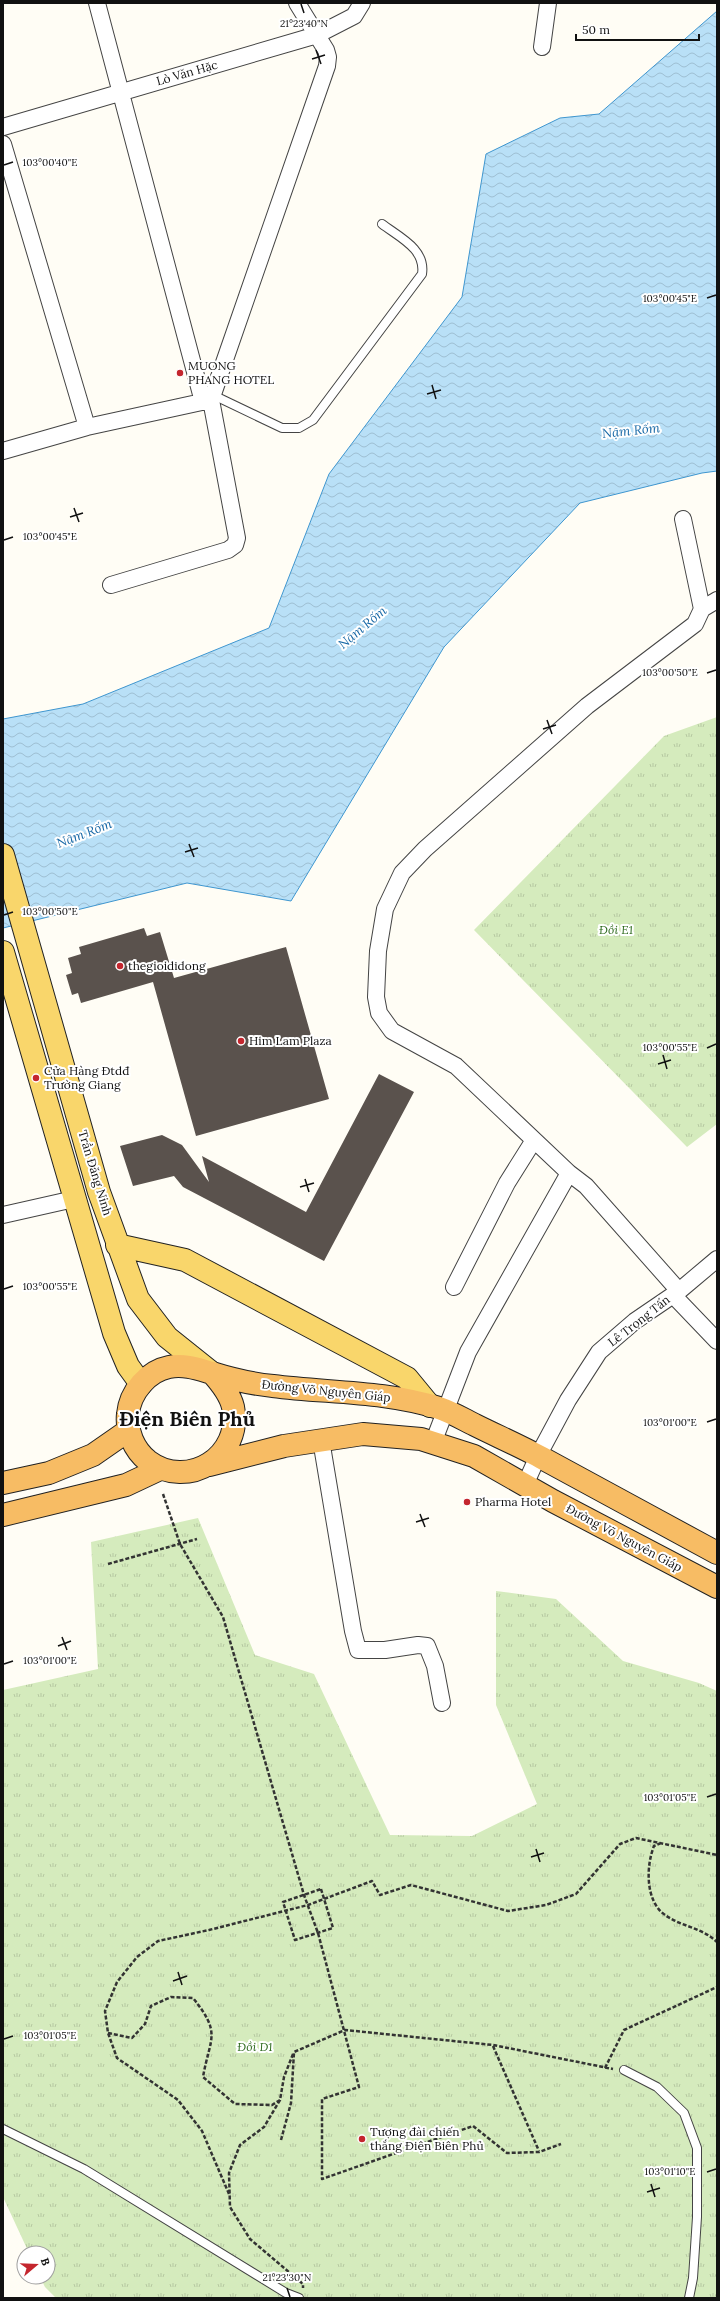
<svg xmlns="http://www.w3.org/2000/svg" width="720" height="2301" font-family="Lora,serif">
  <style>
    .park { fill: url(#park-tufts) }
    .water { fill: url(#water-waves); stroke: #3f96cf }
    .building { fill: #5a524d }
    .lines { fill: none; stroke-linecap: round; stroke-linejoin: round }
    .service-casing { stroke: #444; stroke-width: 10 }
    .minor-casing { stroke: #444; stroke-width: 18 }
    .primary-casing { stroke: #222; stroke-width: 24 }
    .trunk-casing { stroke: #222; stroke-width: 24 }
    .path { stroke: #333; stroke-width: 2.5; stroke-dasharray: 4 2; stroke-linecap: butt }
    .service { stroke: #fff; stroke-width: 8 }
    .minor { stroke: #fff; stroke-width: 16 }
    .primary { stroke: #f9d66b; stroke-width: 22 }
    .trunk { stroke: #f7bc64; stroke-width: 22 }
    .ticks { fill: none; stroke: #111; stroke-width: 1.5 }
    .poi-dot { fill: #c4262e; stroke: #fff; stroke-width: 1.5 }
    .labels { text-anchor: middle; stroke-width: 4; stroke-linejoin: round; paint-order: stroke }
    .street-label { font-size: 12px; fill: #111; stroke: #fff }
    .poi-label { font-size: 12px; fill: #111; stroke: #fff; text-anchor: start }
    .park-label { font-size: 12px; font-style: italic; fill: #2f6b1f; stroke: #fff }
    .water-label { font-size: 13px; font-style: italic; fill: #1768a6; stroke: #fff }
    .town-label { font-size: 20px; font-weight: bold; fill: #111; stroke: #fff }
    .ticks-label { font-size: 10px; text-anchor: middle; fill: #111; stroke: #fff; stroke-width: 4; stroke-linejoin: round; paint-order: stroke }
  </style>
  <defs>
    <pattern id="park-tufts" width="24" height="20" patternUnits="userSpaceOnUse"><rect width="24" height="20" fill="#d5ebbd"/><path d="M3 7l-1-3M5 7V3M7 7l1-3M15 17l-1-3M17 17v-4M19 17l1-3" fill="none" stroke="#b6c8a1"/></pattern>
    <pattern id="water-waves" width="16" height="10" patternUnits="userSpaceOnUse"><rect width="16" height="10" fill="#b9e0f7"/><path d="M0 5q4-4 8 0t8 0" fill="none" stroke="#9ebfd3"/></pattern>
  </defs>
  <rect width="100%" height="100%" fill="#fffdf5"/>
  <path class="park" d="M717,717V1124L687,1147L474,930L664,736Z
    M198,1518L255,1655L314,1674L390,1835L472,1836L537,1804L496,1705V1591L556,1599L623,1661L699,1683L717,1691V2298H56L45,2287L40,2277H48V2253H29L3,2197V1690L98,1669L91,1542Z"/>
  <path class="water" d="M717,11V471L702,473L580,503L444,647L291,901L187,883L3,928V719L83,704L269,628L329,474L462,297L486,154L560,118L599,114Z"/>
  <path class="building" d="M144,928L147,936L160,932L174,978L286,947L329,1099L196,1136L153,982L81,1003L78,993L72,995L66,975L72,973L68,958L81,954L79,947Z
    M379,1074L414,1092L324,1261L183,1187L174,1176L133,1186L120,1146L162,1135L182,1145L209,1182L202,1156L306,1212Z"/>
  <g class="lines">
    <defs>
      <path id="service" d="M213,395L282,428H299L313,420L422,274C426,249 399,237 382,224
        M624,2070L657,2087L684,2113L697,2148V2217L693,2278L689,2298
        M3,2129L84,2169L286,2293L299,2298"/>
      <path id="minor" d="M97,3L203,402
        M542,47L548,3
        M3,127L317,35L354,16L362,3
        M3,144L87,427
        M3,451L87,427L211,400
        M111,585L228,550L235,545L237,538L211,400L327,66L328,57L326,50L297,3
        M702,609L717,600
        M3,1215L74,1199
        M454,1287L507,1183L534,1140
        M679,1291L586,1186L569,1173L456,1066L392,1031L379,1013L376,997L378,951L385,909L402,873L425,849L587,706L695,624L702,609L683,519
        M673,1295L717,1341
        M321,1440L353,1631L358,1650H385L418,1645L427,1646L435,1666L442,1703
        M433,1443L468,1352L569,1173
        M525,1485L538,1456L568,1400L599,1352L635,1321L679,1291L717,1259"/>
      <path id="primary" d="M3,855L99,1192L138,1299L167,1337L212,1373
        M3,952L114,1333L128,1366L141,1384
        M117,1245L185,1260L407,1378L430,1406"/>
      <path id="trunk" d="M212,1373C221,1383 230,1394 233,1407C243,1456 188,1491 148,1461C134,1450 126,1431 128,1414C130,1392 148,1371 169,1367C184,1364 198,1369 212,1373C231,1379 253,1384 273,1386C328,1393 385,1391 439,1408C451,1412 463,1419 475,1425C497,1436 520,1446 542,1458C600,1490 659,1521 717,1553
        M209,1465L284,1446L363,1434L421,1439L474,1456L553,1501L717,1587
        M3,1483L49,1473L93,1455L129,1430
        M3,1515L126,1485L160,1469"/>
    </defs>
    <use href="#service" class="service-casing"/>
    <use href="#minor" class="minor-casing"/>
    <use href="#primary" class="primary-casing"/>
    <use href="#trunk" class="trunk-casing"/>
    <path class="path" d="M163,1494L180,1544L223,1617L304,1895L318,1933L359,2087L322,2099V2179L473,2126L507,2153L539,2152L561,2144
      M108,1564L197,1539
      M661,1843L654,1846C646,1866 645,1901 665,1915C682,1927 701,1927 717,1942
      M321,1889L333,1928L295,1940L283,1902Z
      M108,2033L132,2038L145,2024L151,2006L171,1997L193,1998C222,2034 210,2037 203,2077L235,2104L272,2105L280,2100L284,2077L293,2054
      M493,2046L539,2151
      M605,2068L624,2030L717,1987
      M280,2100L264,2127L240,2145L229,2173L230,2207L250,2239L303,2284V2288
      M281,2140L291,2103L294,2052L345,2030L493,2045L613,2069
      M229,2194L202,2131L178,2100L117,2058L108,2033L105,2011L117,1982L137,1957L158,1941L209,1930L308,1905L372,1881L380,1895L411,1885L508,1911L546,1905L576,1894L620,1844L636,1838L717,1855"/>
    <use href="#service" class="service"/>
    <use href="#minor" class="minor"/>
    <use href="#primary" class="primary"/>
    <use href="#trunk" class="trunk"/>
  </g>
  <path class="ticks" d="M301,4L304,13M316,50L321,64M312,59L325,55M4,165L13,162M707,298L716,295M432,385L436,399M427,394L441,390M74,508L79,522M70,517L83,513M4,540L13,537M707,673L716,670M547,720L552,734M543,729L556,725M189,844L194,857M185,852L198,848M4,915L13,912M707,1048L716,1044M663,1055L667,1069M658,1064L671,1060M305,1179L309,1192M300,1187L314,1183M4,1289L13,1286M707,1422L716,1419M420,1514L425,1527M416,1522L429,1518M62,1637L67,1650M58,1646L71,1641M4,1664L13,1661M707,1797L716,1794M536,1849L540,1862M531,1857L544,1853M178,1972L182,1985M173,1981L187,1976M4,2039L13,2036M707,2172L716,2169M651,2184L655,2197M647,2192L660,2188M287,2288L290,2297"/>
  <g class="poi-dot">
    <circle cx="180" cy="373" r="4"/>
    <circle cx="120" cy="966" r="4"/>
    <circle cx="241" cy="1041" r="4"/>
    <circle cx="36" cy="1078" r="4"/>
    <circle cx="467" cy="1502" r="4"/>
    <circle cx="362" cy="2139" r="4"/>
  </g>
  <g class="labels">
    <g class="street-label">
      <text transform="translate(187 73) rotate(-16)" y="4">Lò Văn Hặc</text>
      <text transform="translate(95 1173) rotate(73)" y="4">Trần Đăng Ninh</text>
      <text transform="translate(639 1321) rotate(-38)" y="4">Lê Trọng Tấn</text>
      <text transform="translate(326 1391) rotate(6)" y="4">Đường Võ Nguyên Giáp</text>
      <text transform="translate(624 1538) rotate(28)" y="4">Đường Võ Nguyên Giáp</text>
    </g>
    <g class="poi-label">
      <text x="188" y="370">MUONG<tspan x="188" dy="14">PHANG HOTEL</tspan></text>
      <text x="128" y="970">thegioididong</text>
      <text x="249" y="1045">Him Lam Plaza</text>
      <text x="44" y="1075">Cửa Hàng Đtdđ<tspan x="44" dy="14">Trường Giang</tspan></text>
      <text x="475" y="1506">Pharma Hotel</text>
      <text x="370" y="2136">Tượng đài chiến<tspan x="370" dy="14">thắng Điện Biên Phủ</tspan></text>
    </g>
    <g class="park-label">
      <text x="616" y="934">Đồi E1</text>
      <text x="255" y="2051">Đồi D1</text>
    </g>
    <g class="water-label">
      <text transform="translate(631 430) rotate(-6)" y="5">Nậm Rốm</text>
      <text transform="translate(362 627) rotate(-40)" y="5">Nậm Rốm</text>
      <text transform="translate(84 833) rotate(-21)" y="5">Nậm Rốm</text>
    </g>
    <g class="town-label">
      <text x="187" y="1426">Điện Biên Phủ</text>
    </g>
  </g>
  <g class="ticks-label">
    <text x="304" y="27">21°23'40"N</text>
    <text x="50" y="166">103°00'40"E</text>
    <text x="670" y="302">103°00'45"E</text>
    <text x="50" y="540">103°00'45"E</text>
    <text x="670" y="676">103°00'50"E</text>
    <text x="50" y="915">103°00'50"E</text>
    <text x="670" y="1051">103°00'55"E</text>
    <text x="50" y="1290">103°00'55"E</text>
    <text x="670" y="1426">103°01'00"E</text>
    <text x="50" y="1664">103°01'00"E</text>
    <text x="670" y="1801">103°01'05"E</text>
    <text x="50" y="2039">103°01'05"E</text>
    <text x="670" y="2175">103°01'10"E</text>
    <text x="287" y="2281">21°23'30"N</text>
  </g>
  <rect width="720" height="2301" fill="none" stroke="#111111" stroke-width="8"/>
  <g transform="translate(36 2265) rotate(71)"><circle r="19" fill="#ffffff" stroke="#a0a0a0"/>
  <path d="M0-3L7 15L0 10L-7 15Z" fill="#c4262e"/>
  <text y="-6" font-size="11" font-weight="bold" text-anchor="middle" fill="#111111">B</text>
  </g>
  <path d="M576 34v6h123v-6" fill="none" stroke="#111111" stroke-width="2"/>
  <text x="582" y="34" font-size="12" fill="#111111" stroke="#ffffff" stroke-width="3" paint-order="stroke">50 m</text>
</svg>
